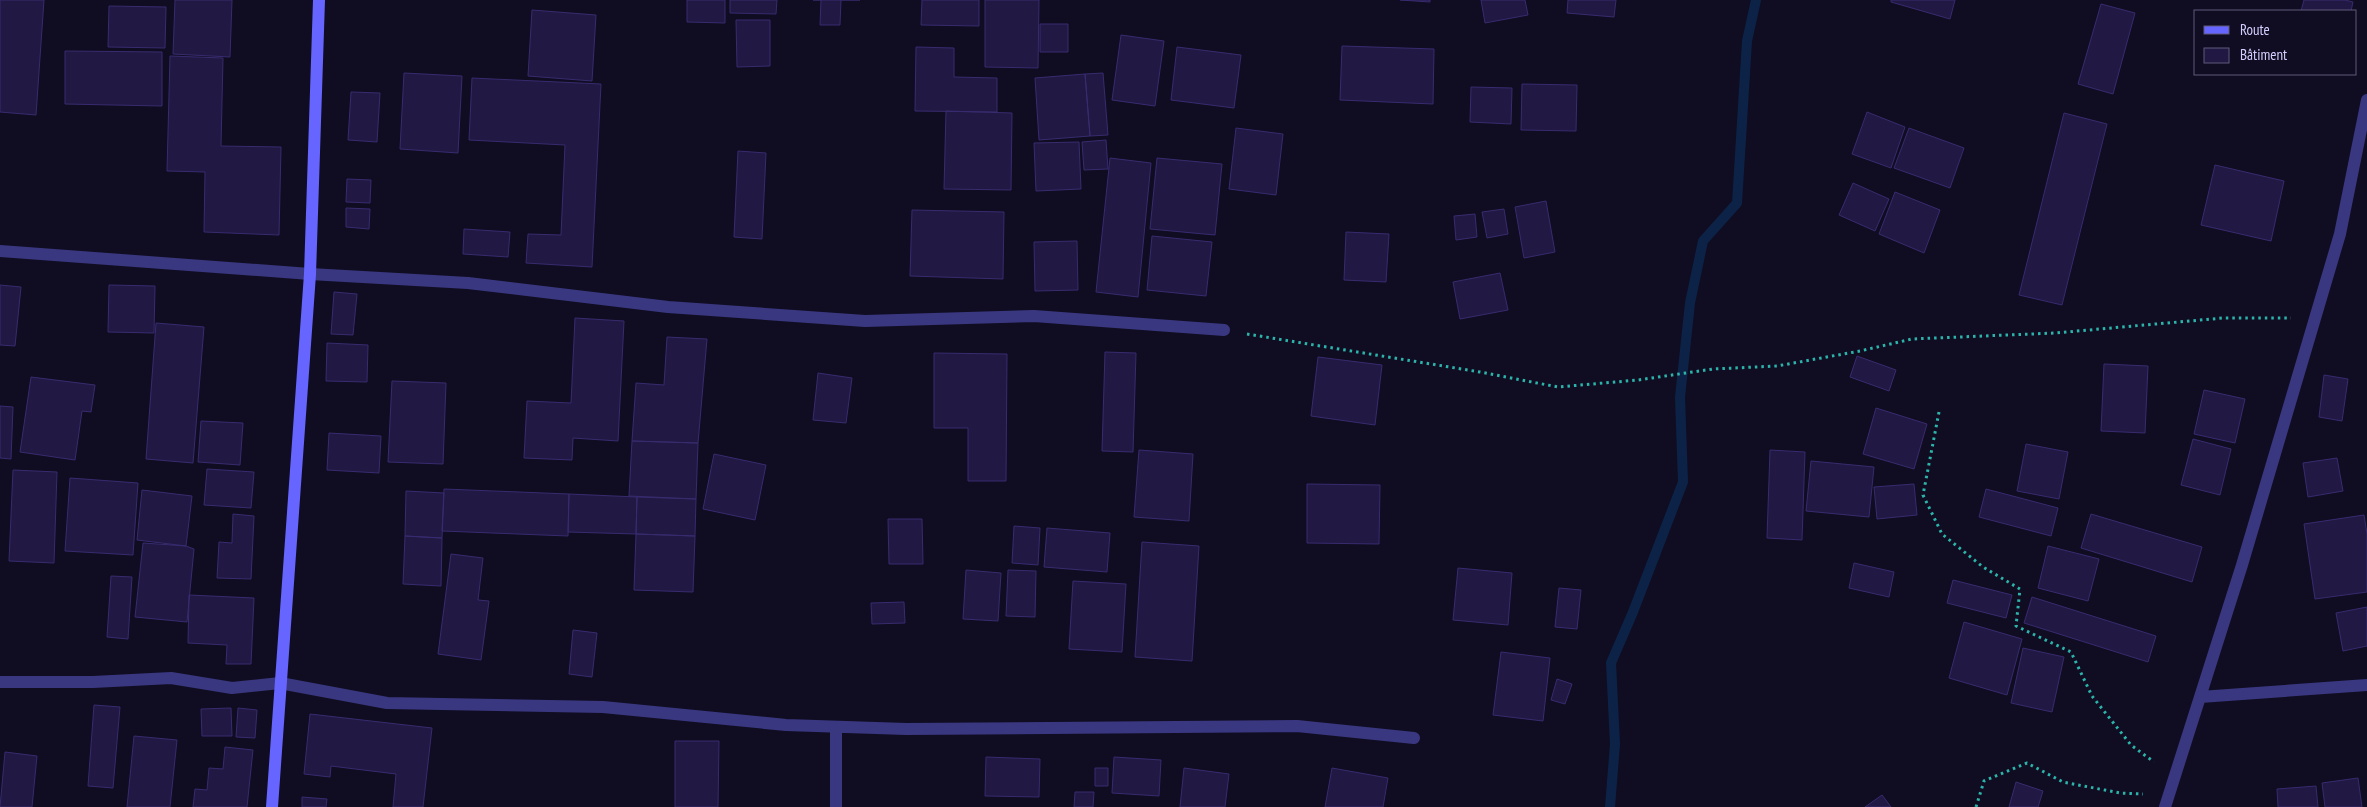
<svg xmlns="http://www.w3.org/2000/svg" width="2367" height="807" font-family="'PT Sans Narrow',sans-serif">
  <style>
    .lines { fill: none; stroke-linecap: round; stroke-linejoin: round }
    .stream { stroke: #0c2347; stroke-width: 10 }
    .building { fill: #211943; stroke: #382b6f }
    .path { stroke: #2cb4ab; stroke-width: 3; stroke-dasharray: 2.5 4; stroke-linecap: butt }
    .street { stroke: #3a3781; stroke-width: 12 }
    .secondary { stroke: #6765ff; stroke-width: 12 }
  </style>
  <rect width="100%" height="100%" fill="#100d22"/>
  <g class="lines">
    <path class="stream" d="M1610,807L1615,744L1611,663L1633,612L1683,482L1680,397L1690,303L1703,241L1737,203L1747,41L1756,0"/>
  </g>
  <path class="building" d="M0,0H44L36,115L0,112Z
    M175,0H232L230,57L173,54Z
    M687,0H725V23L687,22Z
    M730,0H777L776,14L730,13Z
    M813,0H860H841L840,25H820L821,0Z
    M922,0H979V26L921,25Z
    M985,0H1039L1038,68L985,67Z
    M1400,0H1430V2Z
    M1481,0H1525L1528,15L1485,23Z
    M1568,0H1616L1614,17L1567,13Z
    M1891,0H1955L1950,19L1891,2Z
    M2304,0H2345L2353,2L2351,11H2301Z
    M2101,4L2135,13L2113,94L2078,84Z
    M109,6L166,7L165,48L108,47Z
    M532,10L596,15L592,81L528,76Z
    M736,20H770V66L737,67Z
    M1040,24H1068V52H1040Z
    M1121,35L1164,41L1155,106L1112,100Z
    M1342,46L1434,49L1433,104L1340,100Z
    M916,47L954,48V77L997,78V112L915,111Z
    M1177,47L1241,55L1234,108L1171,100Z
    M65,51L162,52V106L65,104Z
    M170,56L223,58L221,146L281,147L279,235L204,232L205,172L167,171Z
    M404,73L462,76L458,153L400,149Z
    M1103,73L1108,135L1090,136L1085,74Z
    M1085,74L1090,136L1039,140L1035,78Z
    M472,78L601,84L592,267L526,263L528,234L561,235L565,145L469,140Z
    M1522,84L1577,85L1576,131L1521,130Z
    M1471,87L1512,88L1511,124L1470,122Z
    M351,92L380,93L377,142L348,140Z
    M946,111L1012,113L1011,190L944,189Z
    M1867,112L1905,127L1891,168L1852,154Z
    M2064,113L2107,124L2062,305L2019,295Z
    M1236,128L1283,134L1276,195L1229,189Z
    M1909,128L1964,148L1950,188L1894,168Z
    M1106,140L1108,169L1084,170L1082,142Z
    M1079,142L1081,189L1036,191L1034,143Z
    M738,151L766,153L762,239L734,237Z
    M1110,158L1151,163L1138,297L1096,292Z
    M1157,158L1222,164L1215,235L1150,229Z
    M2215,165L2284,181L2271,241L2201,225Z
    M347,179L371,180L370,203L346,202Z
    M1853,183L1889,199L1875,231L1839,215Z
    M1895,192L1940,210L1924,253L1879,234Z
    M1546,201L1555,252L1524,258L1515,207Z
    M346,208L370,209L369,229L346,227Z
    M1504,209L1508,234L1487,238L1482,212Z
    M912,210L1004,212L1003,279L910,276Z
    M1475,214L1477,237L1456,240L1454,216Z
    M464,229L510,232L508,257L463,254Z
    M1346,232L1389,234L1386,282L1344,280Z
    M1152,236L1212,242L1206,296L1147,290Z
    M1077,241L1078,290L1035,291L1034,242Z
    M1500,273L1508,310L1460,319L1453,282Z
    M0,285L21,287L15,346L0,345Z
    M109,285L155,286L154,333L108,332Z
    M334,292L357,294L353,335L331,334Z
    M575,318L624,321L618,441L573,438L572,460L524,458L527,401L571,403Z
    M156,323L204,327L193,463L146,459Z
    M667,337L707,339L698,443L632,441L636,383L664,385Z
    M327,343L368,345L367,382L326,381Z
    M1105,352L1136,353L1133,452L1102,451Z
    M934,353L1007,354L1006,481H968V428H934Z
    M1857,356L1896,370L1889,391L1850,377Z
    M1318,357L1382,365L1375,425L1311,416Z
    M2104,364L2148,366L2145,433L2101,431Z
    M818,373L852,378L846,423L813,420Z
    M2324,375L2348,379L2342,421L2319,417Z
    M31,377L95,385L91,412L82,411L75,460L20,452Z
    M392,381L446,383L443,464L388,462Z
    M2204,390L2245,399L2235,443L2194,434Z
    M0,406L13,407L11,459L0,458Z
    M1876,408L1927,424L1914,469L1863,454Z
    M201,421L243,423L240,465L198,462Z
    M329,433L381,436L379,473L327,470Z
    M2193,439L2231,449L2220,495L2181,485Z
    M632,441L698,443L696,499L629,496Z
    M2026,444L2068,452L2059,499L2017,491Z
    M1139,450L1193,454L1189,521L1134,517Z
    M1770,450L1805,452L1802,540L1767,538Z
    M714,454L766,465L755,520L703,509Z
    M2337,458L2343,491L2308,497L2303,463Z
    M1811,461L1874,467L1869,517L1806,511Z
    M207,469L254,472L251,508L204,505Z
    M13,470L57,472L54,563L9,561Z
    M70,478L138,483L133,555L65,551Z
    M1307,484L1380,485L1379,544L1307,543Z
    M1914,484L1917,515L1877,519L1874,487Z
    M444,489L569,494L568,536L442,531Z
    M1986,489L2058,508L2051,536L1979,517Z
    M142,490L192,496L186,546L137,540Z
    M406,491L444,493L442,538L405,536Z
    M569,494L637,497L636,534L568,532Z
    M637,497L696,499L695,536L636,534Z
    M233,514L254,516L251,579L217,578L219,542L232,543Z
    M2091,514L2202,547L2192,582L2081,548Z
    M2364,515L2367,534V592L2315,599L2304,524Z
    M888,519H922L923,564H889Z
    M1014,526L1040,528L1038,565L1012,563Z
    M1047,528L1110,533L1107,572L1044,567Z
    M636,534L695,536L693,592L634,590Z
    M405,536L442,538L441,586L403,584Z
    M1142,542L1199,546L1192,661L1135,657Z
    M143,543L186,546L194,549L187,622L135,617Z
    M2048,546L2099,559L2088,601L2038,588Z
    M451,554L483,558L478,600L489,601L481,660L438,654Z
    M1854,563L1894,572L1889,597L1849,588Z
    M1458,568L1512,573L1508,625L1453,620Z
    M966,570L1001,573L998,621L963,619Z
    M1008,570L1036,571L1035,617L1006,616Z
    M111,576L132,577L128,639L107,637Z
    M1953,580L2012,595L2006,618L1947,603Z
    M1073,581L1126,584L1122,652L1069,649Z
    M1559,588L1581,590L1577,629L1555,627Z
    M189,595L254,598L251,664H226L227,645L188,643Z
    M2032,597L2156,636L2148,662L2024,623Z
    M904,602L905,623L872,624L871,603Z
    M2367,607V646L2343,651L2336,613Z
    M1964,622L2022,639L2007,695L1949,678Z
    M573,630L597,633L592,677L569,674Z
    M2023,648L2064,657L2052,712L2011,703Z
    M1501,652L1550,658L1543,721L1493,715Z
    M1557,679L1572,684L1565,704L1551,700Z
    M94,705L120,707L113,788L88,786Z
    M231,708L232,736H202L201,709Z
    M238,708L257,710L255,738L236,737Z
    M310,714L432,728L423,807H393L396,774L331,766L330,777L304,774Z
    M134,736L177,740L170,807H127Z
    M675,741H719L718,807H675Z
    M225,747L253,750L247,807H193L195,789L207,790L209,768L223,769Z
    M5,752L37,756L32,807H0Z
    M986,757L1040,759L1039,797L985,796Z
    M1114,757L1161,760L1159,796L1112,793Z
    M1095,768H1108V786H1095Z
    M1184,768L1229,774L1225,807H1180Z
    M1332,768L1388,778L1383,807H1325Z
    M2358,778L2362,807H2325L2322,783Z
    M2016,782L2043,791L2038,807H2009Z
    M2316,786L2318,807H2278L2277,789Z
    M1075,792H1094L1093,807H1074Z
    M1882,795L1891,807H1865Z
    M302,797L327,799L326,807H302Z"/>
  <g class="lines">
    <path class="path" d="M1247,334L1480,372L1558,387L1638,380L1713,369L1777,366L1860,351L1912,339L2055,333L2223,318H2291
      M1939,412L1923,495L1942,534L1983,567L2020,589L2016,626L2071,652L2092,696L2131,745L2154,762
      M1976,807L1984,781L2027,763L2063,782L2120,793L2143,794"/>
    <path class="street" d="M0,251L310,274L468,283L668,307L865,321L1034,316L1224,330
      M0,682H93L171,678L232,688L280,683L387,703L603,707L786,725L906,729L1297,726L1414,738
      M2200,697L2367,685
      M836,727V807
      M2165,807L2242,565L2340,234L2367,100"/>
    <path class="secondary" d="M272,807L310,274L319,0"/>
  </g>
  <rect x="2194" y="10" width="162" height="65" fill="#100d22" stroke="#5e5a7a"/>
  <rect x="2204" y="26" width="25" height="8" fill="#6765ff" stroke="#5e5a7a"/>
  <text x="2240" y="35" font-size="15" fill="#d3ceff">Route</text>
  <rect x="2204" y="48" width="25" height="15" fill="#211943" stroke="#5e5a7a"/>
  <text x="2240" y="60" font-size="15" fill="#d3ceff">Bâtiment</text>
</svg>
